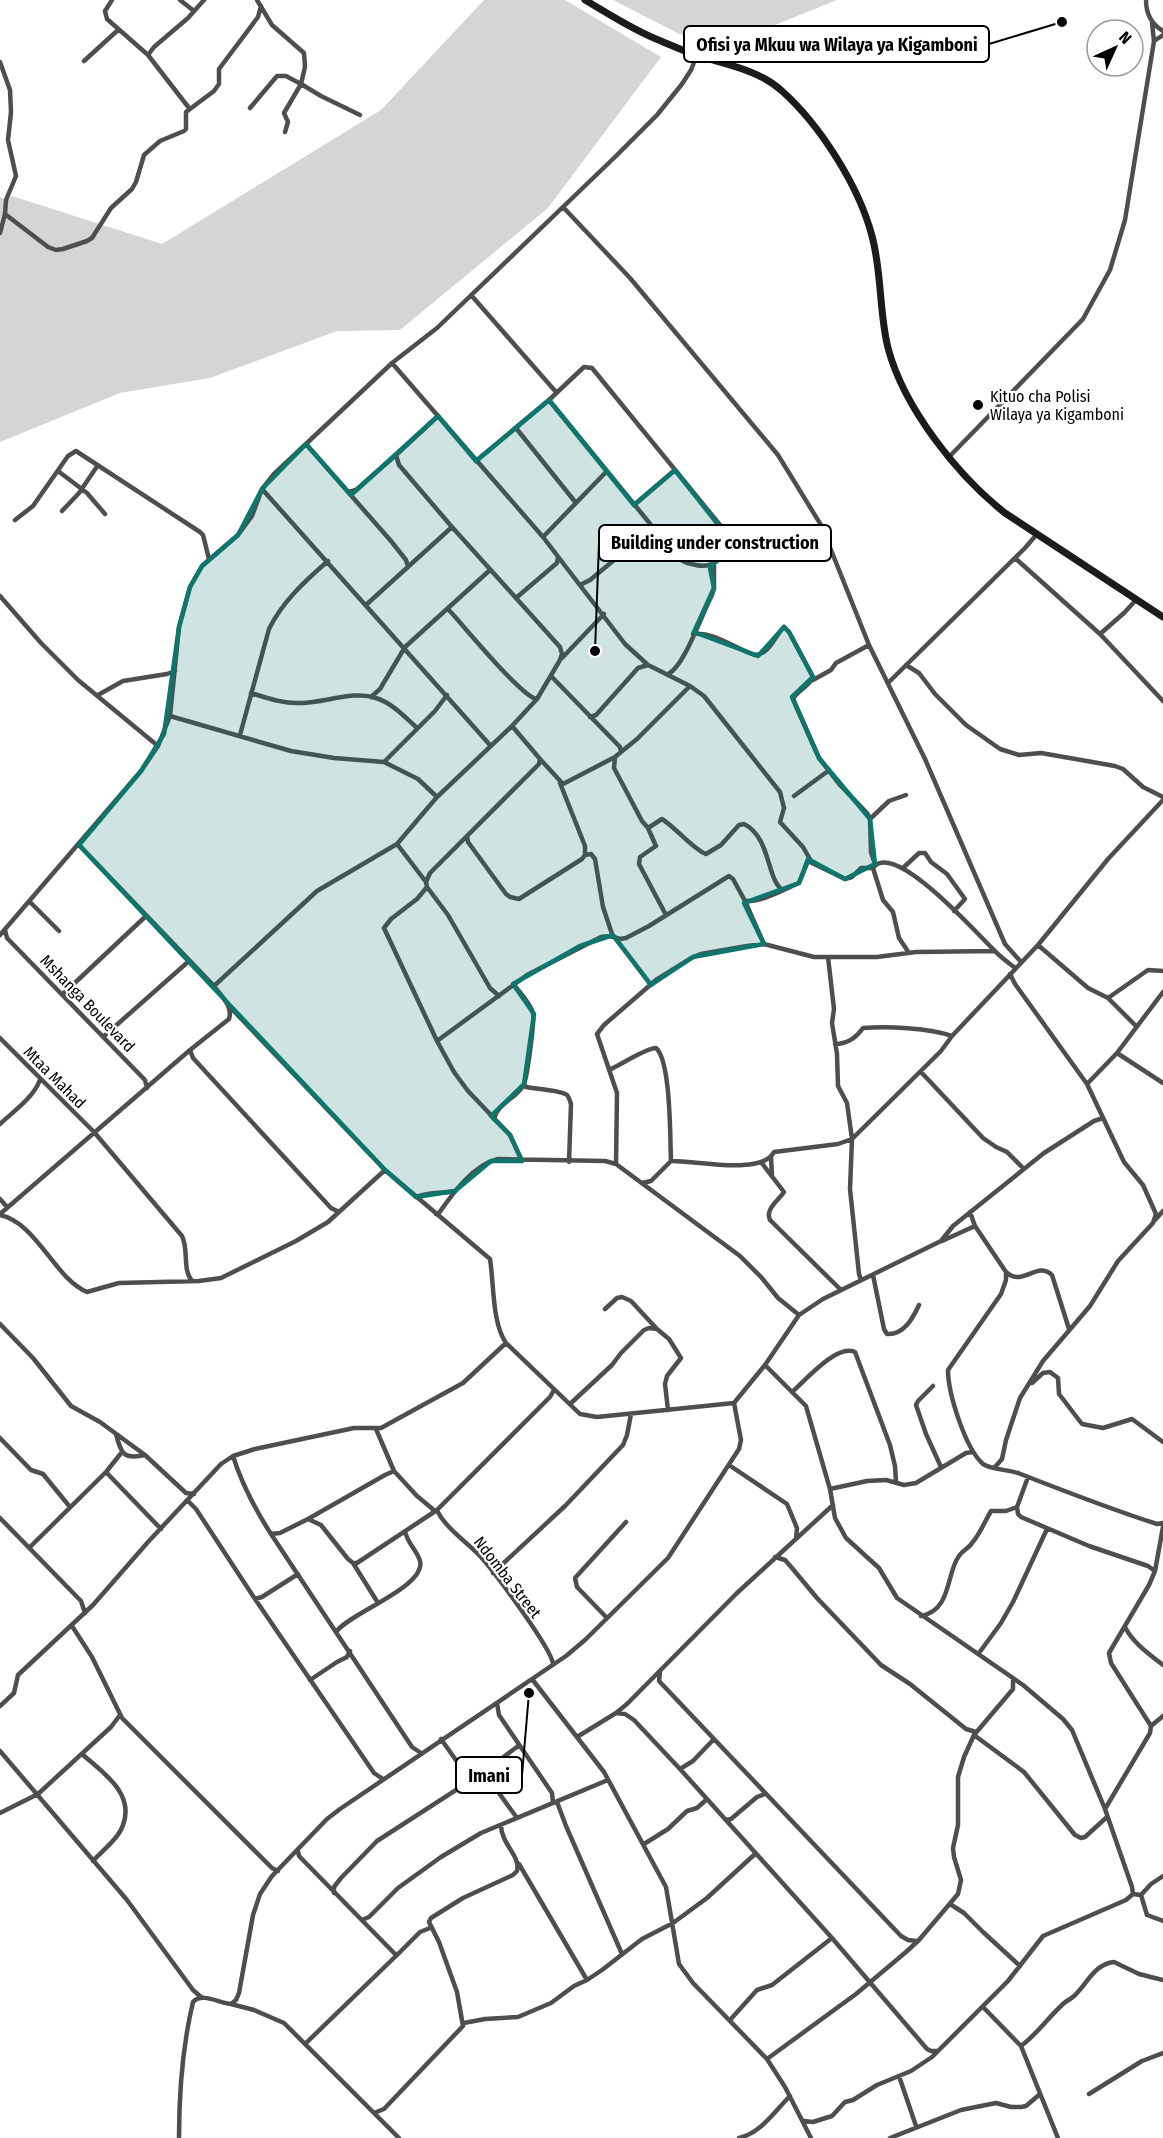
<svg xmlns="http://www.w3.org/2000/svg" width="1163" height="2138" font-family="'Fira Sans Condensed',sans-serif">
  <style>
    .green { fill: #d5d5d5 }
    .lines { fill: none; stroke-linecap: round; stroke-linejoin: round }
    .street { stroke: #4e4e4e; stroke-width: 4.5 }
    .secondary { stroke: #1b1b1b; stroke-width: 7 }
    .marked { fill: #0f766e; fill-opacity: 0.2; stroke: #0f766e; stroke-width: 4.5; stroke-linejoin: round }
    .poi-dot { fill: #000; stroke: #fff; stroke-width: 2 }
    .labels { text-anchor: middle; stroke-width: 4.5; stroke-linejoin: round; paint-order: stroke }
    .poi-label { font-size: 16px; fill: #000; stroke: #fff; text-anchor: start }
    .street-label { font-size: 16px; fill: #000; stroke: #fff }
    .leader { fill: none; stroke: #000; stroke-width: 2 }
    .callout-dot { fill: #000; stroke: #fff; stroke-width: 2 }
    .callout { fill: #fff; stroke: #000; stroke-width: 2 }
    .callout-label { font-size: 18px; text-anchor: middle; font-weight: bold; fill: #000 }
  </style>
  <rect width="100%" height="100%" fill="#fff"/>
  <path class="green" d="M484,0H565L661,57L548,208L400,330L337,331L210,378L120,393L0,442V197L6,200L12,196L162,244L381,110Z
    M613,0H837L755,33L697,43Z"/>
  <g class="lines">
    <path class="street" d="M112,0L105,11L107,19L148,55
      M180,0L194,11
      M257,0L272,25L304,53L305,67L301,84L321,96L360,115
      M1146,0C1146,14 1151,24 1163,31
      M1154,41L1163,35
      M84,61L118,30
      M0,62L10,90L11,112L8,140L16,176L6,200L5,214L0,233
      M189,108L148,55L154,47L188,18L204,0
      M250,108L277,76H286L301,84L284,113L288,122L285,132
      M563,207L630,278L778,455L821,525L869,645L925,759L1005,944L1021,962
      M5,214L48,247L56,250L63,249L87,241L92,238L111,208L132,189L136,182L144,155L160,141L184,131L186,129V112L214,91L219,84V69L258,17L261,6
      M471,295L556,392
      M392,363L543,537L625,644L648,665L690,686L704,696L780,792L784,808L780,822L803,847L811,861
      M516,428L576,503
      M306,444L391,541L406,560L408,567
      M949,457L1083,319L1110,270L1125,220L1154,41L1152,23
      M476,461L549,400L584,367L592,368L729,536L732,545C721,558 714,569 696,565C689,564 683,562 678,558L549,400
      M58,471L87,493L105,514
      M262,489L490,745
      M348,492L356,490L396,455
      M634,505L675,470
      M62,511L79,493L98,465
      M15,520L33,506L68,456L76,451L200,532L203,535L209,559
      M543,537L606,472
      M1015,558L1100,634L1163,701
      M580,585L590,580L648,532L655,530
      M0,596L41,643L78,680L158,746
      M516,598L557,563L558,557
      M367,604L452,527
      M448,609C464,626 519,694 536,699
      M693,634C714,631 735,649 755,655C770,654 774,637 784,627L789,632L813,677C809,687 798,690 793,699L819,758L840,785L867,813L870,819L871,852L875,864
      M1100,634L1124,613L1136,600
      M562,658L604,614
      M906,665L919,673L935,694L966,725L1000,749L1019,755L1041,753L1115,766L1123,769L1143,787L1163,797
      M668,674C684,667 702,614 712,595L714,588V565
      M551,676L620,747L621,752L615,757L614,768L642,821L648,828L662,819C675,827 695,851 706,854L721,845L739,825L744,824C771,837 767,882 783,890
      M813,680L831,670L836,663L869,645
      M888,683L1025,548L1037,534
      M251,693C267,698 283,704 301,703C325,703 353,690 376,698C392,703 405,717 417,728
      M98,695L123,681L167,674L175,671
      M371,697L380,689L405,647L490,570
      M170,716L291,751L334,758L384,762L418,779L437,797
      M590,717L596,715L638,668L648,665
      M512,726L540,759L539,764L430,873L426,882L427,887L417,899L391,919L384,928L437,1041L454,1072L468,1091L510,1135L522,1161
      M240,735L269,629C282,602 306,580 328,561
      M621,752L637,739L690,686
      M540,759L563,784L615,757
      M384,762L435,711L447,695
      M794,796L828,771
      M870,819L889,801L906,795
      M648,828L656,846L640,857L639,864L666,915
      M467,836L468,842L506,894L510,897L519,899L582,859L585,855V846L560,783
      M397,844L426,882
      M585,855L591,854L595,859L603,907L613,937
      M873,868L883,900L893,912L899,938L909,953
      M903,868L919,853H925L931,862L947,874L965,899L954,911
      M427,887L448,915L490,988L499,996
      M745,901L764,944
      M30,902L59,931
      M5,930L7,938L145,1080L147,1088
      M0,935L141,771L158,746L170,716L179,627L190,587L202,566L238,535L252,516L262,489L274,474L392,363L437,328L615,157L657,115L682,84L691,70L697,55
      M615,938L651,985
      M1038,945L1088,988L1108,998L1136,1026
      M828,957L834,1009L832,1023L837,1054L838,1086L847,1103L852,1139L850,1189L859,1274L861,1280
      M214,986L317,891L397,844L437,797L512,726L537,699L560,660L562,654L560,647L452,527L399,465L396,455L438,416
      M63,994L146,916
      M1108,998L1148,970L1163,971
      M230,1007L385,1170L490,1259C494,1284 492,1323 506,1343L580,1414L597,1417L734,1403
      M103,1037L189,961
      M0,1038L94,1132L182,1236C189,1250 182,1269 192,1281
      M437,1041L527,975L601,937L610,936L620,939L626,938L649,926L729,876L733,879L745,901C762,902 783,890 799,883L808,861L845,879L852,877L861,868H873C894,839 978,935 994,950C1000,957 1008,962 1015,968
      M835,1044C847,1044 856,1038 863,1028C887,1026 929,1028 952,1036
      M190,1050L193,1058L331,1208L339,1212
      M1117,1053L1163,1083
      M611,1069C620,1065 648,1047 656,1048C671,1061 670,1138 671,1161
      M921,1072L983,1138L996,1147L1007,1152L1024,1169
      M524,1084L526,1087C535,1089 560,1090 567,1095C569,1097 570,1101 571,1104L569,1162
      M1087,1084L1117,1053L1163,992
      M494,1119C497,1103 518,1098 524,1084C527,1078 535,1019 533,1013C530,1003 521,994 515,986
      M0,1124C14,1111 33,1098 40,1080
      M771,1157L772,1176
      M761,1162L784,1192C778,1201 765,1209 770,1220L841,1290
      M616,1164L617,1093L597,1034L604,1025L656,980L693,957L701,954L747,946L764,944L814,957H877L916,952L994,951
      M642,1183L651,1181L671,1161C693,1160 762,1176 774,1152L838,1144L852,1139L941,1051L952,1036L1038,945L1108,859L1163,800
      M416,1197C431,1191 441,1194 455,1191
      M0,1199L7,1207
      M970,1212L975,1226L1006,1272C1023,1288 1037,1260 1052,1275L1069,1329
      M0,1214L190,1050L229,1019C233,1006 222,997 214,986L79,845
      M436,1214L439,1213C453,1193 473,1165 498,1159L605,1161L616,1164L740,1256L761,1277L778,1298L799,1315
      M0,1215C37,1223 55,1279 87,1292L119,1283L199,1281L221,1278L296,1241L328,1222L385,1170
      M1155,1220L1163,1211
      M942,1241L975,1226
      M1006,1272V1280L1001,1294L948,1370C948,1393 965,1448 983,1464C989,1469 1009,1470 1018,1473C1064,1491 1110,1509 1157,1524L1163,1523
      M873,1275L884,1329L887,1334C904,1335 913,1318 919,1305
      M605,1309L617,1298L622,1297L631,1301L657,1329
      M0,1324L33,1358L71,1406L100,1422L145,1455L186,1493L194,1494
      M765,1365L806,1406L830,1489L835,1518L846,1538L879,1568L897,1598L1023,1685L1063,1719L1072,1730L1105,1809L1132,1887L1133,1894L1126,1900L1043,1936L1008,1981L932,2057L911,2071L877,2085L853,2100L845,2102L832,2116L813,2122L804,2121
      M1032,1383L1043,1373L1050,1372L1058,1378L1059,1394L1082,1424L1103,1428L1132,1419L1163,1442
      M933,1386L918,1401L916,1405L926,1434L941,1467
      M793,1391C806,1380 836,1344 855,1352L890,1445L895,1466L896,1482
      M570,1404L612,1365L621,1353L644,1330L649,1328L657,1329L669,1339L681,1358L667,1376L665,1384L668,1410
      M376,1429L394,1471
      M116,1434C121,1453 123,1460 145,1455
      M0,1438L31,1470L43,1474L70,1507
      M233,1456C242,1485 255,1509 271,1534L280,1533L308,1519L321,1525L348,1559L353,1563H357L437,1510L550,1397L554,1390
      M729,1465L787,1504L797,1528L796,1539
      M995,1467L1002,1459L1006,1440L1020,1398L1043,1361L1090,1306L1118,1261L1153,1223L1156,1214L1143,1185L1124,1162L1087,1084L1015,984L1010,974
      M106,1472L161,1529
      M1028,1477L1017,1507L1018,1514L1021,1517L1089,1546L1148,1566L1155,1571
      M830,1489L867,1481L886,1480L904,1485L916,1483L966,1453L973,1452
      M188,1501L196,1509L255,1599L374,1773L383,1779
      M437,1510C443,1525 466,1542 478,1554C491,1567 552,1649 553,1664
      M0,1518L81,1601L85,1613
      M308,1519L385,1475L394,1471L417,1496L435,1511
      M271,1534L412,1747L421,1753
      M29,1548L106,1472L122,1452
      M775,1557L785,1560L792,1568L817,1598L881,1665L910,1684L966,1729L976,1732
      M353,1563L378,1603
      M493,1573L565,1506L623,1445L627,1435L631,1414
      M255,1599L262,1597L298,1574
      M921,1616C952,1610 946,1573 959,1556C962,1551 969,1548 972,1543C980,1534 985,1521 991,1511H1006L1017,1507
      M607,1618L577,1587L575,1578L626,1522
      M72,1626L92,1657L122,1718L272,1868L278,1871
      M1125,1627C1133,1643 1149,1654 1163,1665
      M337,1631C350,1613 427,1586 420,1561C417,1550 407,1543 405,1531
      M979,1653L1001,1623L1013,1602L1047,1529
      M660,1672L659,1681L901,1936L908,1940L917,1941
      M532,1679L604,1772L666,1887L679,1964L693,1983L767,2059L785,2087L811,2138
      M310,1680L337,1662L347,1657L350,1651
      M497,1703L499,1715L552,1793L553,1803
      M0,1706L14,1693L18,1675L93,1605L148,1542L221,1464L233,1456L255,1449L354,1428H381L463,1383L506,1343
      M616,1713L625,1714L634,1720L680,1769L832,1938L927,2049L931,2051H938
      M1151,1726L1163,1716
      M974,1735L1024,1772L1075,1835L1081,1838L1085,1837L1107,1817
      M577,1737L616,1713L627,1704L737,1593L833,1505
      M441,1739L470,1780
      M0,1751L127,1900L193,1990L201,1997
      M82,1754C103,1773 135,1793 123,1825C119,1838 102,1851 93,1861
      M680,1769L693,1761L714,1739
      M557,1802L566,1826L622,1954
      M1105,1809L1150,1733L1151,1726L1111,1663L1109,1653L1149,1585L1155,1571L1163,1527
      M0,1813L38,1794L111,1727L120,1715
      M517,1818L486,1775L487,1770L518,1746
      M726,1820L731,1819L757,1797L765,1794
      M644,1844L668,1829L687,1811L697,1808L707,1799
      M298,1851L299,1856L395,1954H398L420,1932L430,1928
      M519,1864L587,1980
      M334,1893V1887L341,1878L377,1841L487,1770
      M1133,1894L1141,1895L1151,1884L1163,1876
      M1141,1895L1147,1915L1163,1921
      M950,1904L964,1913L983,1932L1020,1966
      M362,1920L369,1917L398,1888L441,1857L481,1833L608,1780
      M231,2004L254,2010L284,2023L399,2138
      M983,2007L1021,2046L1058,2138
      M730,2020L757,1990L772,1985L832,1938
      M464,2023L485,2019L518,2017L551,2003L574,1986L587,1980L602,1970L642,1939L673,1923L707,1898L755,1854
      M305,2044L398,1954
      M1021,2046C1037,2034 1047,2019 1061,2006C1065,2001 1072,1999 1076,1994C1088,1982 1095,1964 1114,1962L1139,1974L1163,1980
      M767,2059L856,1994L906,1952L919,1940L958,1894L961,1880L954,1857L953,1848L958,1825V1777L964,1757L974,1735L1013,1689V1678
      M899,2076L916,2126
      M1089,2094L1142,2061L1163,2053
      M374,2113L384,2109L463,2026L457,1992L439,1942L429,1922L431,1918L463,1898L513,1875L517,1871C521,1856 501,1844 501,1825
      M179,2138C179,2092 182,2048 193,2002C202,1992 219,2003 231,2004L236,2000L239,1993L253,1915L260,1894L272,1876L327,1819L340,1809L566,1656L585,1640L668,1558L739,1449L741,1440L734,1403L765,1365L799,1315L823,1299L941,1241L953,1226L1044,1153L1094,1121L1103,1118
      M739,2138C761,2133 775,2111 790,2096
      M890,2138L961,2110L996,2103L1011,2107H1021L1026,2106L1040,2094"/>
    <path class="secondary" d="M585,0C609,14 634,31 661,41C673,46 686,52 699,56C727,65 759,70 782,91C820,125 859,186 872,236C882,273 879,312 888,348C904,408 957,475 1005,513L1163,617"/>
  </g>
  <path class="marked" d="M549,400L634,505L675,470L731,541L710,568L714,588L694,632L758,656L784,627L789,632L813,677L792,697L819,758L870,819L875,864L845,879L808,859L799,883L744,903L764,944L693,957L651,985L613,935L580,946L513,984L534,1014L524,1084L491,1116L510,1135L522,1161H491L455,1191L416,1197L385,1170L79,845L141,771L164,734L179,627L190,587L202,566L238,535L262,489L306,444L351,495L438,416L476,461Z"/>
  <circle class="poi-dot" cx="978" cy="405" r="6"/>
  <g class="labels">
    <g class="poi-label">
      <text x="990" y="402">Kituo cha Polisi<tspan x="990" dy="18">Wilaya ya Kigamboni</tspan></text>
    </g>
    <g class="street-label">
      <text transform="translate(88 1003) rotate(46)" y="6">Mshanga Boulevard</text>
      <text transform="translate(55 1077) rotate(45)" y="6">Mtaa Mahad</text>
      <text transform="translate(508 1577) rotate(52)" y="6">Ndomba Street</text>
    </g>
  </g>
  <path class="leader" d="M1062 22L989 44M595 651L599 543M529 1693L522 1775"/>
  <g class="callout-dot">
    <circle cx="1062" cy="22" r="6"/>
    <circle cx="595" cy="651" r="6"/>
    <circle cx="529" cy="1693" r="6"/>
  </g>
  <g class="callout">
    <rect x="684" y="26" width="305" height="36" rx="6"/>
    <rect x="599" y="525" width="232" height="36" rx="6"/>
    <rect x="456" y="1757" width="66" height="36" rx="6"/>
  </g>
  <g class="callout-label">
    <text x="837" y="51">Ofisi ya Mkuu wa Wilaya ya Kigamboni</text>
    <text x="715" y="549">Building under construction</text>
    <text x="489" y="1782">Imani</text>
  </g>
  <g transform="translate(1115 48) rotate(45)"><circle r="28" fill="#ffffff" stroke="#999999" stroke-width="1.5"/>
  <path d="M0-4.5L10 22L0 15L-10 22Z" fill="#000000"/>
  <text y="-9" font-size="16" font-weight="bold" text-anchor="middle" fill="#000000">N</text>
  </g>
</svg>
